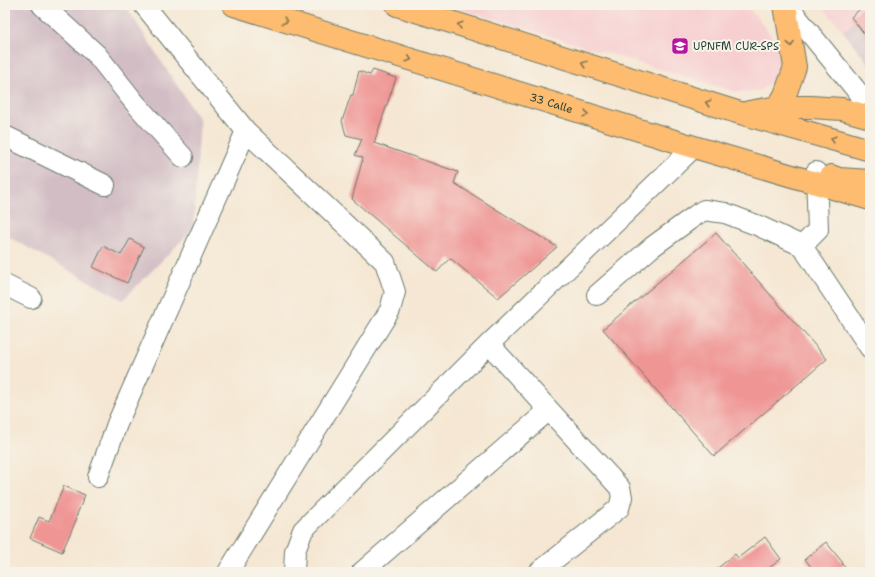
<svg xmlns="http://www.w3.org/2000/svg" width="875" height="577" font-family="'Shantell Sans',sans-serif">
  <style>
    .built { fill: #f7cfd0 }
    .industrial { fill: #d2bdc5 }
    .building { fill: #ef9695 }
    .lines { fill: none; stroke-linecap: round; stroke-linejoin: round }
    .minor-casing { stroke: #6a786c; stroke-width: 22 }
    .major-casing { stroke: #6a786c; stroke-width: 24 }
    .minor { stroke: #fff; stroke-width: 20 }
    .major { stroke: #fdbc6f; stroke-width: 22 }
    .oneway { stroke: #83764f }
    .labels { text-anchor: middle; stroke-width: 4; stroke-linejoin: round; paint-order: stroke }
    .poi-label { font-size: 11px; fill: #1f3d34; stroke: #f7f3e8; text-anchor: start }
    .street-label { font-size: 11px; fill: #1f3d34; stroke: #f7f3e8 }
  </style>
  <rect width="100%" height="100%" fill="#f7f3e8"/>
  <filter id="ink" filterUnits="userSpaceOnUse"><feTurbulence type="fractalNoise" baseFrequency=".025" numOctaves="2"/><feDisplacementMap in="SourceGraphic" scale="8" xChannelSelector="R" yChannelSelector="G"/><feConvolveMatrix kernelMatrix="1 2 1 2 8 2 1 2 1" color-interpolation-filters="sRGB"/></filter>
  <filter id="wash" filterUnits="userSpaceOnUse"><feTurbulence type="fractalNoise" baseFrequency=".012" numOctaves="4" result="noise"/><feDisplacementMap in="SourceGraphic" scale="16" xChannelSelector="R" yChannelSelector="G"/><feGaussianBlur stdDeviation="0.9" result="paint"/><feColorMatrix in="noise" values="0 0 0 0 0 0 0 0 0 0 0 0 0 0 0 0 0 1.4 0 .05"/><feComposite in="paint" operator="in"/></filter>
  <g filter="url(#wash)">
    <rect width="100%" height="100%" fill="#f5e7d3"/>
    <path class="built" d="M447,5H747L770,34L781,59L775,79L760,91L736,92Z
      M821,5H870V9L843,31Z"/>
    <path class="industrial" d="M5,5H125L200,121L193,229L123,300L5,235Z
      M870,9V66L843,31Z"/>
    <g id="blocks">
      <path class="building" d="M865,5H870V41L851,17Z
        M373,70L396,78L374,143L458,172L454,183L557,247L498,298L450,258L437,272L352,199L363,158L355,155L362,139L346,135L342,121L351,95H353L359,71L370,75Z
        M716,233L827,359L714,456L603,329Z
        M130,239L144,247L127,283L93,267L103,246L121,255Z
        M64,486L85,495L76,517L77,518L62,552L30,538L39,517L49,521Z
        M765,537L781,559L764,572H713L735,554L738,558Z
        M826,542L843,563L842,564L849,572H815L805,559Z"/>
    </g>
  </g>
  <g filter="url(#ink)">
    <use href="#blocks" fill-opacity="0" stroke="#6a786c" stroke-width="1"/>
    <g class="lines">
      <defs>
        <path id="minor" d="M42,5L97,55L135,103L183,157
          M144,5L246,131L385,262L395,292L390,310L228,572
          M787,5L870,107
          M5,136L105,185
          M802,246L870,348
          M5,285L31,298
          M597,295L652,247L696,215L704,210L725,213L759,226L802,246L818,230L816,172
          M489,344L620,488L622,497L619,508L539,572
          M98,477L117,424L246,131
          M294,572L295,551L303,530L489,344L694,147
          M362,572L549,410"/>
        <g id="major">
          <path id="s1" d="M234,5L694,147L870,199"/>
          <path d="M397,5L740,113L870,150"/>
          <path d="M778,107L785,95L795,67L785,5"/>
          <path d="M749,112L778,107H811L842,109L870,117"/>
          <path d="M831,176L839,179L870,181"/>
        </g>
      </defs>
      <use href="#minor" class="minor-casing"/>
      <use href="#major" class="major-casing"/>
      <use href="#minor" class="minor"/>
      <use href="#major" class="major"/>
    </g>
    <defs><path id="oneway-chevron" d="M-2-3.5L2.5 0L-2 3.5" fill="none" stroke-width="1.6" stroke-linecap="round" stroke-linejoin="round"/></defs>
    <g class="oneway">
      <use href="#oneway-chevron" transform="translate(285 21) rotate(17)"/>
      <use href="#oneway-chevron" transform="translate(460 25) rotate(-163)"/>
      <use href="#oneway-chevron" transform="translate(791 44) rotate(81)"/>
      <use href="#oneway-chevron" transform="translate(409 59) rotate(17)"/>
      <use href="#oneway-chevron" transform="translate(584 64) rotate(-163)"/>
      <use href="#oneway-chevron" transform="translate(708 103) rotate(-163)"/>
      <use href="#oneway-chevron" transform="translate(586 114) rotate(17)"/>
      <use href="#oneway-chevron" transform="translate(833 139) rotate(-164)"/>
    </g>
  </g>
  <defs>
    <symbol id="university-square" viewBox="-11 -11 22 22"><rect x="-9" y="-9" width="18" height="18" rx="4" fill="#b5179e" stroke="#f7f3e8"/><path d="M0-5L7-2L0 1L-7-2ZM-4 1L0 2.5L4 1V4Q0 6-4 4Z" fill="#fff"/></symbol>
  </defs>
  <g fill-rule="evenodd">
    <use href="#university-square" x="670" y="36" width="20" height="20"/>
  </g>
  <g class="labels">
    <g class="poi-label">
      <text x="693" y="50">UPNFM CUR-SPS</text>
    </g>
    <g class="street-label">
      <text dy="4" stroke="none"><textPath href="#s1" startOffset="332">33 Calle</textPath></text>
    </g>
  </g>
  <rect width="875" height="577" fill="none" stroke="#f7f3e8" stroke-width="20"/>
</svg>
